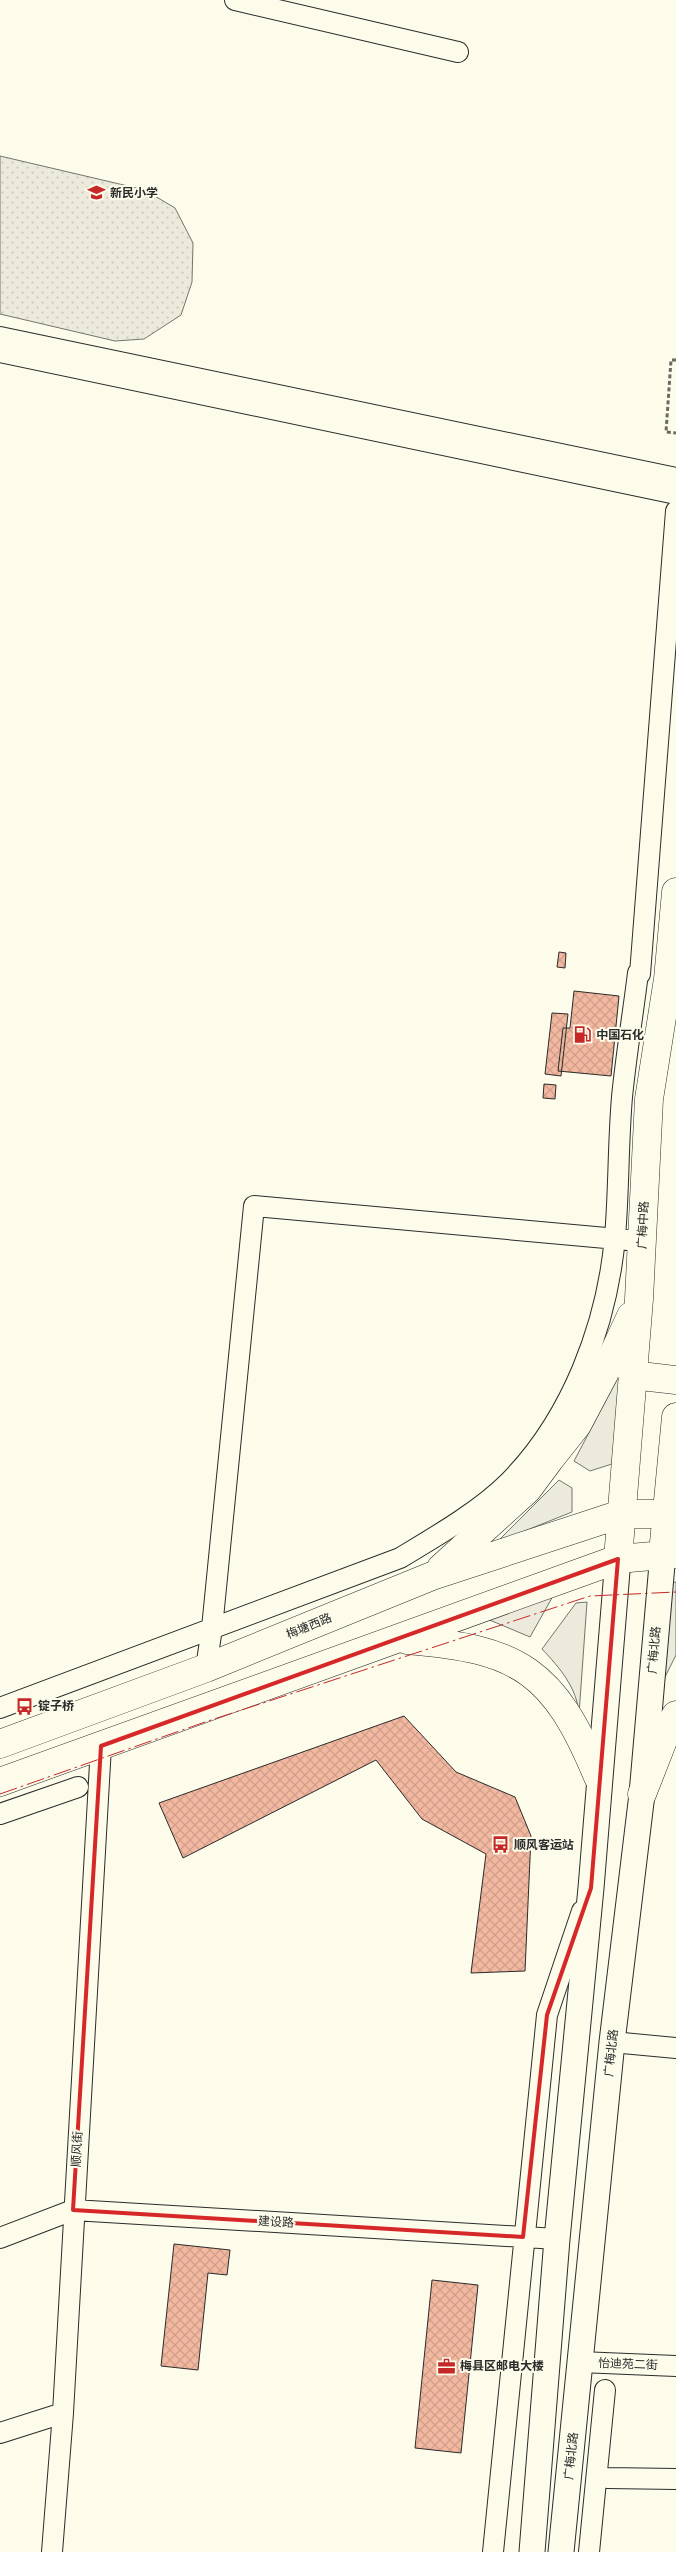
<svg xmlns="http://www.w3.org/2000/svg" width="676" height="2552" font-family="'PT Sans Narrow','Noto Sans SC',sans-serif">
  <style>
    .green { fill: #ecebdb; stroke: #74746e }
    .park { fill: url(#park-dots); stroke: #74746e }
    .building { fill: url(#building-cross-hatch); stroke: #2b2b2b }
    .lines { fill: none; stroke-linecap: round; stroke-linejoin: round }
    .minor-casing { stroke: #2b2b2b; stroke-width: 22 }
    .major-casing { stroke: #2b2b2b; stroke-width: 27 }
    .highway-casing { stroke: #2b2b2b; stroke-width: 29 }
    .path { stroke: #6a6964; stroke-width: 3; stroke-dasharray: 4 2.5; stroke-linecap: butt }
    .minor { stroke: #fdfbea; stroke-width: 20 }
    .major { stroke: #fdfbea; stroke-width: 25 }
    .highway { stroke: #fdfbea; stroke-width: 28 }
    .power { stroke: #c62828; stroke-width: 1; stroke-dasharray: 18 4 2.5 4; stroke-linecap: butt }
    .marked { fill: none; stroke: #d62828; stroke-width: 4; stroke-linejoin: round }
    .labels { text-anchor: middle; stroke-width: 4; stroke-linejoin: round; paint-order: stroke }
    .poi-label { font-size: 12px; font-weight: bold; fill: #2b2b2b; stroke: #fdfbea; text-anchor: start }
    .street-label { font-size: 12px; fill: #2b2b2b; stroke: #fdfbea }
  </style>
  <defs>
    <pattern id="park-dots" width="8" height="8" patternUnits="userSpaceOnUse" patternTransform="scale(1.25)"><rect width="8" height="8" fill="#ecebdb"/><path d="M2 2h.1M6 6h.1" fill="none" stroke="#cbcabc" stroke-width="1.8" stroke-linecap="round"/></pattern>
    <pattern id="building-cross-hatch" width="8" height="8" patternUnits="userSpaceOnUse" patternTransform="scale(1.25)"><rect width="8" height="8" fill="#f2b8a0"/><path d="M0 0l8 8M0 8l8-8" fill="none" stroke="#d09e8a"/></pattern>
  </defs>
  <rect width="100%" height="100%" fill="#fdfbea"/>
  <path class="green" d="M620,1374L612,1464L590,1471L574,1461Z
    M559,1480L572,1488V1512L497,1542Z
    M676,1582V1655L655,1697L667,1583Z
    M553,1596L530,1637L492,1621L468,1615Z
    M587,1602L579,1714C577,1688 560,1668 542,1649L576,1603Z"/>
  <path class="park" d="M0,156L145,190L175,208L193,243L192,282L181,315L144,339L115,341L0,314Z"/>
  <path class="building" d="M559,952L566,953L565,968L557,967Z
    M574,991L619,996L611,1076L558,1071L563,1028H570Z
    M552,1013L568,1014L561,1076L545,1074Z
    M544,1084L556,1085L555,1099L543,1098Z
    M404,1716L456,1772L515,1797L531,1836L525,1971L471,1973L486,1854L422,1819L376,1760L183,1858L159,1803Z
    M174,2244L230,2250L227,2275L208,2273L198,2370L161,2366Z
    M432,2280L478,2285L461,2453L415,2448Z"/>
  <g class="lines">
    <defs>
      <path id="minor" d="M235,0L458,52
        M0,337L676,478
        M0,352L676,494
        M206,1668L212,1628L254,1206L628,1240
        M0,1708L400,1558C435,1537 480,1511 509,1482C572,1418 607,1325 615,1237C619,1190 618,1144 622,1097C626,1056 633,1014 638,973L640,974L676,511
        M0,1814L78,1787
        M612,2042L676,2048
        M0,2238L73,2210L557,2239
        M580,2362L676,2366
        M0,2433L63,2413
        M607,2478L676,2479
        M52,2552L63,2413L101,1746
        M493,2552L547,2015L582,1911
        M589,2552L605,2390"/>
      <path id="major" d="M532,2552L557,2239L591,1888L618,1559
        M561,2552L612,2042L642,1794L663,1553"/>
      <path id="highway" d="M632,1375L676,1380
        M663,1553L676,1417
        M618,1559L639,1299L649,1099L668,979L676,892
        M441,1568L527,1490L550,1459L577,1425L604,1374L631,1316
        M407,1640C520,1649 554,1671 598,1777
        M0,1744L206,1668L432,1576L621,1514H676
        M0,1782L618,1559L676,1554
        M642,1794L667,1730L676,1715"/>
    </defs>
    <use href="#minor" class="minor-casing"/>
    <use href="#major" class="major-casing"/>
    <use href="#highway" class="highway-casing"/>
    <path class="path" d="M676,360H671L666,432L676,433"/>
    <use href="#minor" class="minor"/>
    <use href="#major" class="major"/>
    <use href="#highway" class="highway"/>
    <path class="power" d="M0,1794L208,1721L590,1596L676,1592"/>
  </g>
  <path class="marked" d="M618,1559L591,1888L547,2015L523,2237L73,2210L101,1746Z"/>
  <defs>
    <symbol id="school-bare" viewBox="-9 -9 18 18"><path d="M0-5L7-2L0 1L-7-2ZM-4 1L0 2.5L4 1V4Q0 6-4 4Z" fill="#c62828" stroke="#fdfbea" stroke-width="2.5" paint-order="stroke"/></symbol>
    <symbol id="fuel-bare" viewBox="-9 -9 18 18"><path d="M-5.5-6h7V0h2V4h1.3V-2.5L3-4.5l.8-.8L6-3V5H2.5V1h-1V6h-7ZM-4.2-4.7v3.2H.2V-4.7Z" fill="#c62828" stroke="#fdfbea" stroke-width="2.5" paint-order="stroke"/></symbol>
    <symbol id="bus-bare" viewBox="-9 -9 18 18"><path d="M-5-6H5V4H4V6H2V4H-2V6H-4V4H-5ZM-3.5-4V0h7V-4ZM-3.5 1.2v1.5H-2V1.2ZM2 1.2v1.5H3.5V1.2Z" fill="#c62828" stroke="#fdfbea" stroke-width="2.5" paint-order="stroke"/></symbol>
    <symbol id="office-bare" viewBox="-9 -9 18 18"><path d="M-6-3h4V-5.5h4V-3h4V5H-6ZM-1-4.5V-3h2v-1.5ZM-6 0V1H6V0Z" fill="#c62828" stroke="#fdfbea" stroke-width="2.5" paint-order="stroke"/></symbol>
  </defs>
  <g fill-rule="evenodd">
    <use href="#school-bare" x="84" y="180" width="25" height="25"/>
    <use href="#fuel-bare" x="570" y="1022" width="25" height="25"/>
    <use href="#bus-bare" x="12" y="1694" width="25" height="25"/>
    <use href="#bus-bare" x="488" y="1832" width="25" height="25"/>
    <use href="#office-bare" x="434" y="2354" width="25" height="25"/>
  </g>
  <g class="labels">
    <g class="poi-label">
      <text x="110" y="197">新民小学</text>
      <text x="596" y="1039">中国石化</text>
      <text x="38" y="1710">锭子桥</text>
      <text x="514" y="1849">顺风客运站</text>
      <text x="460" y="2370">梅县区邮电大楼</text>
    </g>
    <g class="street-label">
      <text transform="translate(643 1225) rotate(-87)" y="4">广梅中路</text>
      <text transform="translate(309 1626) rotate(-22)" y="4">梅塘西路</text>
      <text transform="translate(654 1650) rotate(-85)" y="4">广梅北路</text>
      <text transform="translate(611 2053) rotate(-84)" y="4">广梅北路</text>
      <text transform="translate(77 2149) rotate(-87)" y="4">顺风街</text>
      <text transform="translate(276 2222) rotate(3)" y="4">建设路</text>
      <text transform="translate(628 2364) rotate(2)" y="4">怡迪苑二街</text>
      <text transform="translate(571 2456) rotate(-84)" y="4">广梅北路</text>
    </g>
  </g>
</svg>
